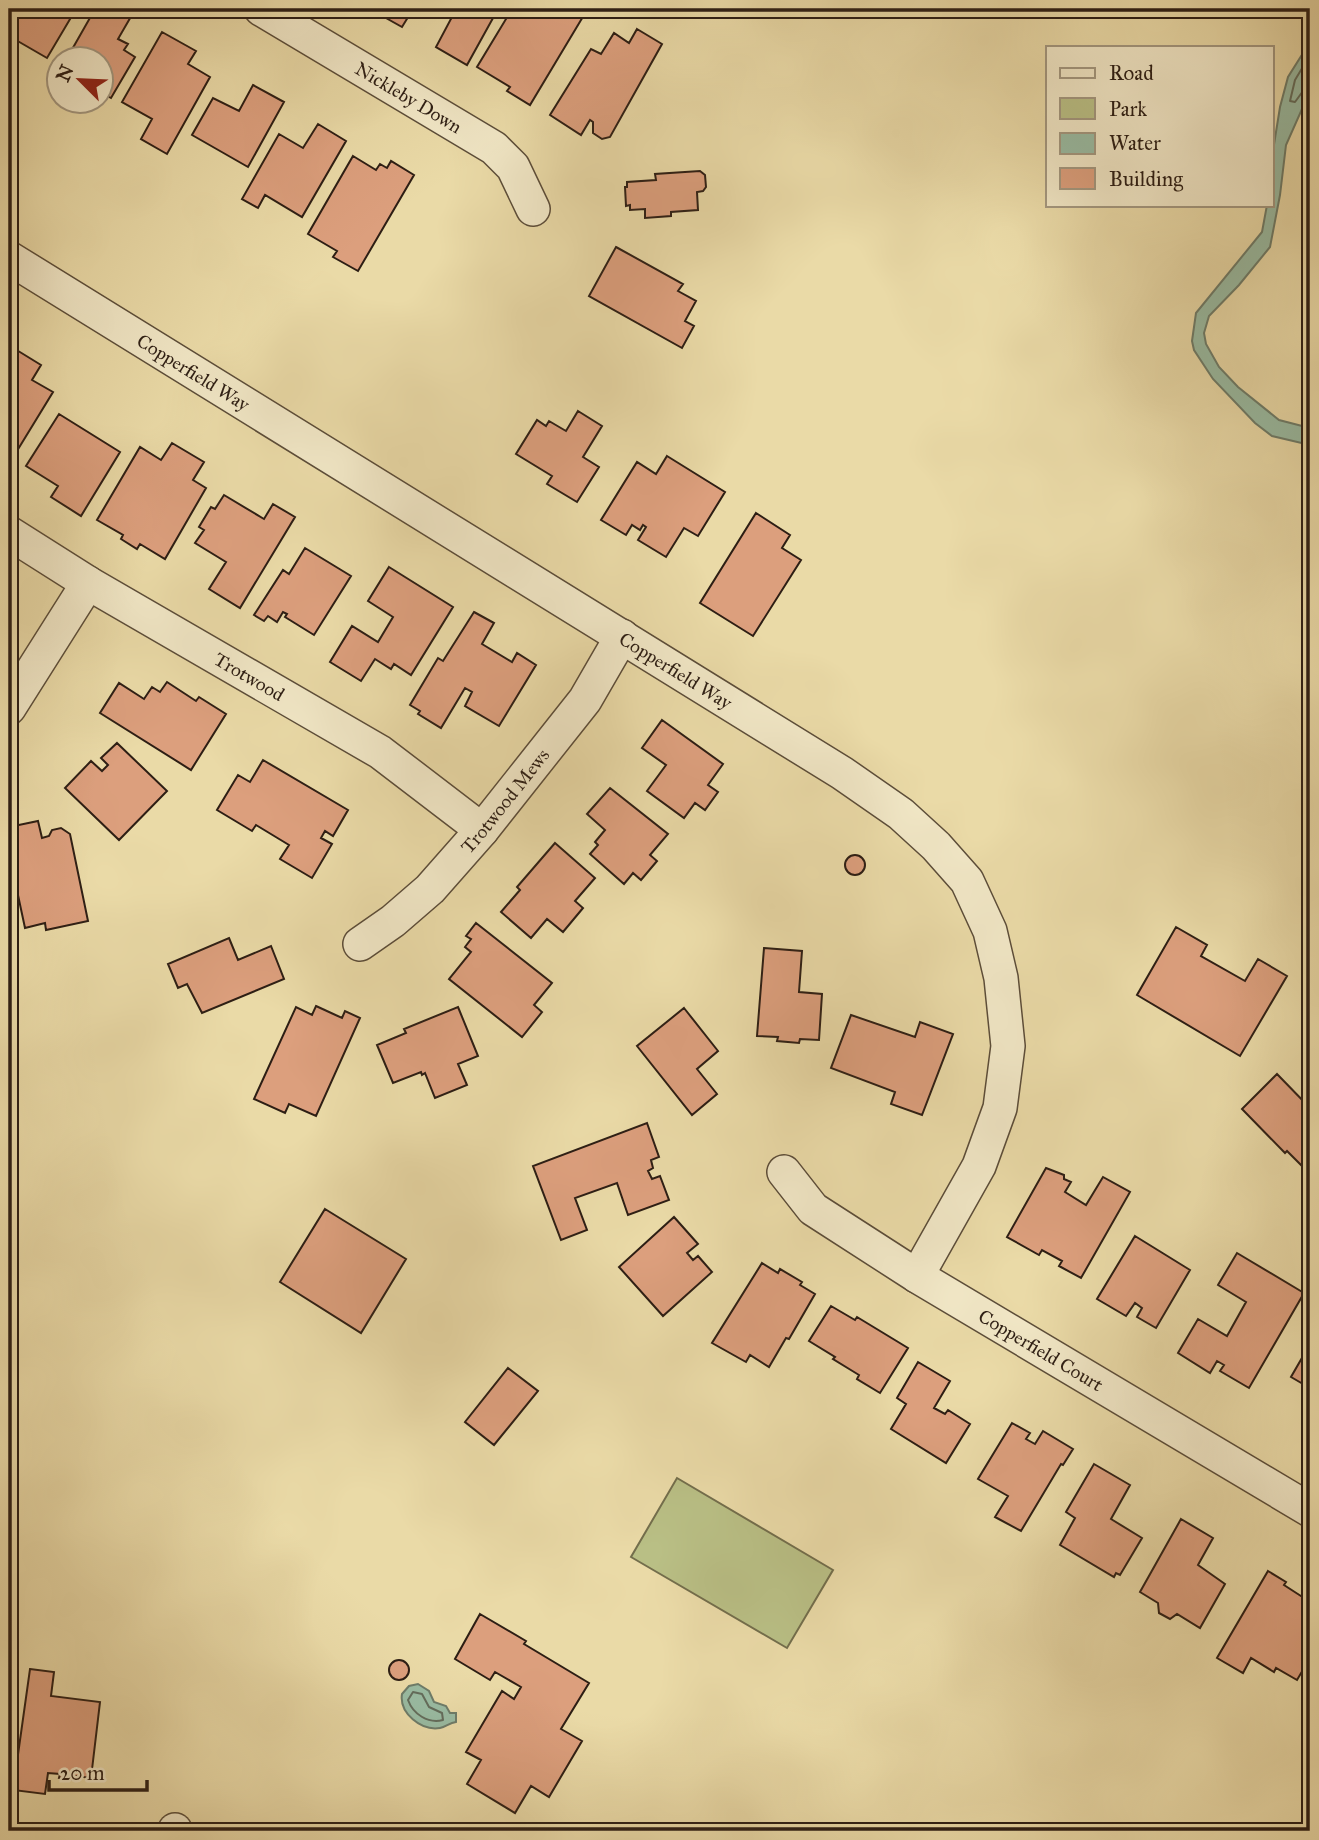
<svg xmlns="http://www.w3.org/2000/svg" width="1319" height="1840" font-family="'IM FELL Great Primer',serif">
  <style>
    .green { fill: #b9bf85; stroke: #736e4c; stroke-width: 2 }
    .water { fill: #99bba2; stroke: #6e7c69; stroke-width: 2 }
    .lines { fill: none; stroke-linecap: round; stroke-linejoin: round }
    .shore { stroke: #636c5b; stroke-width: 2 }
    .building { fill: #dc9f7d; stroke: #2d1e14; stroke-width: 2 }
    .street-casing { stroke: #5c4d39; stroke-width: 36 }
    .street { stroke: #f1e7c6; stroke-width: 33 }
    .labels { text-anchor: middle; stroke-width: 5; stroke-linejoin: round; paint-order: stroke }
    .street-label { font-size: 19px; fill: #2d1e14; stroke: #f1e7c6 }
  </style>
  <rect width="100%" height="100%" fill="#eadaa7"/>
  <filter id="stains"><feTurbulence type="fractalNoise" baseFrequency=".00286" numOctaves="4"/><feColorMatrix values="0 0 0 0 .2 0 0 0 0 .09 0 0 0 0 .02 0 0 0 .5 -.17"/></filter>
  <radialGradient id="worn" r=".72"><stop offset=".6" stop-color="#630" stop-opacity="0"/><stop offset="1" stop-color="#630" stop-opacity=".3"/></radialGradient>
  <path class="green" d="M677,1478L833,1570L787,1648L631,1557Z"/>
  <path class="water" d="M1310,42V91L1286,145L1280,195L1270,247L1239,285L1209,316L1204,333L1206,344L1219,367L1238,387L1279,420L1310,428V445L1272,436L1255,423L1213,379L1194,350L1192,341L1196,313L1262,232L1267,205H1272V157L1280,107L1288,77Z
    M418,1684L429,1691L434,1702L446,1706L450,1713H456V1722C449,1723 446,1727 440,1728C421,1731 399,1713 402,1694L409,1686Z"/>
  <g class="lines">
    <path class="shore" d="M1310,55L1295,80L1290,101L1295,102L1303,91L1310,89
      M413,1692L422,1694L429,1707L442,1713L443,1720C428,1724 413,1714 408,1700Z"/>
  </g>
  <path class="building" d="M9,9H76L47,58L9,36Z
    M95,9H126L133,13L118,39L128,44L124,50L135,57L111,98L102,93V60H66Z
    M370,9H413L402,27Z
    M437,9H498L467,65L436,47L452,17Z
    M512,9L587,10L530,105L507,91L510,87L477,67Z
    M637,29L662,44L610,137L602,139L593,133V122L590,120L581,135L550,115L591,49L601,54L614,33L629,43Z
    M162,32L196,51L188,64L210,77L167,154L141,139L152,119L122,102Z
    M253,85L284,102L248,167L192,135L213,98L239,111Z
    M318,124L346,141L302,217L265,195L258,208L242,199L279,134L303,148Z
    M353,156L376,170L380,164L387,168L391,161L414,175L358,271L333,257L337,251L308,234Z
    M700,171L705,175L706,187L703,191L697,192L698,210L671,212V216L645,218V209L630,210V205L626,206L625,187H627V182L656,180L655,174Z
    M616,247L683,284L678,291L696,301L685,321L694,326L682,348L589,296Z
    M15,349L41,365L32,380L53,392L9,464V359Z
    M578,411L602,426L583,457L599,467L577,502L547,484L552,476L516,454L537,420L546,426L549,421L566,431Z
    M59,414L120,452L81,516L51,497L58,486L26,466Z
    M172,443L204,462L193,480L206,488L165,559L140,544L137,549L121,539L123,535L97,520L140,447L161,460Z
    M667,456L725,492L698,536L684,528L666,557L638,540L646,527L643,525L640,530L632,525L626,535L601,520L637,462L656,474Z
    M224,495L264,519L273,504L295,517L240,608L209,589L226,562L195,543L204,530L199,527L211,507L215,509Z
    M756,513L790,535L782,548L801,560L753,636L700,603Z
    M305,548L351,576L314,635L285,617L287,614L283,612L277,622L268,616L264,621L254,615L283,570L289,574Z
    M389,567L453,607L411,675L394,664L391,669L375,659L361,681L330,662L352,626L378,642L393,617L368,601Z
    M474,612L494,623L482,644L512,662L517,653L536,665L499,726L465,706L472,692L465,688L441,728L418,714L420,711L410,705L438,658L443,661Z
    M167,682L196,701L199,697L226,714L191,770L100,713L119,683L144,699L152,687L160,692Z
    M662,720L723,764L708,785L718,792L705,810L695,803L684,818L647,791L666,765L642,748Z
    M117,743L167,791L119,840L65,788L91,761L102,771L108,765L101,758Z
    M263,760L348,810L333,836L325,831L321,838L332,844L312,878L280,859L289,845L256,825L252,831L217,810L238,775L250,782Z
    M610,788L668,834L650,855L657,861L641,880L633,873L624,884L590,854L598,845L595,842L605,830L587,814Z
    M38,821L42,838L49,836L52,830L61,828L70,834L88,921L46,930L45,923L25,928L9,853V827Z
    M555,843L595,878L575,901L583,908L563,932L547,919L531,938L501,912L520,890L517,887Z
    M845 865a10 10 0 1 1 20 0a10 10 0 1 1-20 0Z
    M476,923L552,983L534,1005L542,1012L522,1037L449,979L471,952L465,947L471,939L466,936Z
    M1176,927L1207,945L1201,956L1245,981L1258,959L1287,976L1240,1056L1137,995Z
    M229,938L238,960L271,946L284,979L202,1013L187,984L178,988L168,964Z
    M764,948L802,951L799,992L822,994L819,1040L800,1039L799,1043L777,1041L778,1037L757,1036Z
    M316,1006L342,1018L345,1011L360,1018L316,1116L289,1104L285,1113L254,1099L296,1007L312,1015Z
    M458,1007L478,1056L458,1064L467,1085L435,1098L425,1073L422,1075L421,1072L393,1083L377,1045L406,1033L404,1029Z
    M684,1008L718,1051L697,1069L717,1094L692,1115L637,1046Z
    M851,1015L915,1037L920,1022L953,1034L922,1115L891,1104L895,1092L831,1068Z
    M1277,1074L1310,1108V1174L1287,1151L1285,1153L1242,1109Z
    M647,1123L659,1157L651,1160L653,1168L648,1171L652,1179L660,1176L669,1200L628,1215L617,1183L575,1198L587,1230L561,1240L533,1166Z
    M1046,1168L1064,1175V1179L1071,1182L1065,1192L1086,1205L1103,1177L1130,1192L1081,1278L1059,1266L1062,1261L1042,1250L1039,1255L1007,1237Z
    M325,1209L406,1259L361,1333L280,1282Z
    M674,1217L698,1244L687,1253L693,1260L698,1256L712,1272L663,1316L619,1267Z
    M1135,1236L1190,1270L1156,1328L1137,1317L1142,1308L1135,1303L1126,1316L1097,1299Z
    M1237,1253L1304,1293L1249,1388L1220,1371L1224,1365L1217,1361L1210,1373L1178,1353L1198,1319L1227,1336L1246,1302L1218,1285Z
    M762,1263L778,1273L780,1269L802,1282L800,1285L815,1294L789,1339L786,1338L769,1367L750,1355L746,1362L712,1343Z
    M831,1306L855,1320L857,1317L908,1348L880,1393L857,1379L859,1375L833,1359L835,1357L809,1341Z
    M1310,1344V1388L1291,1377Z
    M918,1362L950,1381L934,1408L945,1414L948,1410L970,1424L946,1463L891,1429L906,1404L897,1398Z
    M508,1368L538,1391L494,1445L465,1422Z
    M1310,1412V1427L1304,1423Z
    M1012,1423L1030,1433L1026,1439L1035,1444L1043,1431L1073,1449L1063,1465L1061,1464L1021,1531L995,1517L1008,1496L978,1479Z
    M1094,1464L1130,1485L1111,1519L1142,1538L1120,1575L1116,1573L1114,1577L1060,1545L1075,1518L1066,1512Z
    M1181,1519L1213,1538L1198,1565L1225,1584L1200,1628L1177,1614L1170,1619L1159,1613L1158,1603L1140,1592Z
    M1268,1571L1286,1582L1284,1585L1304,1598L1307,1594L1310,1596V1658L1297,1680L1276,1668L1274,1672L1251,1658L1243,1673L1217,1658Z
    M480,1614L526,1641L524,1644L589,1683L561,1729L582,1741L549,1797L531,1786L515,1813L467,1784L481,1760L466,1752L502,1691L514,1699L521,1687L495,1672L490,1680L455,1659Z
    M389 1670a10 10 0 1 1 20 0a10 10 0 1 1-20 0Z
    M30,1669L54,1672L51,1696L100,1702L91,1778L75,1776L74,1780L59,1778L60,1774L48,1773L45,1794L13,1790Z"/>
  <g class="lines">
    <defs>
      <g id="street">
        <path id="s1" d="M261,9L494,148L513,167L533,209"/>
        <path id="s2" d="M9,258L842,773L901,814L936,846L967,881L990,931L1001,978L1008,1046L1000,1108L979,1166L917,1276"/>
        <path id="s3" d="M9,533L88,583L380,752L482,830"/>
        <path d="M9,708L88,583"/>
        <path id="s4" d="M360,944L393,921L430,889L482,830L585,700L622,636"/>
        <path id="s5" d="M784,1172L813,1209L917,1276L1310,1510"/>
        <path d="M175,1831V1830"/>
      </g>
    </defs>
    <use href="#street" class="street-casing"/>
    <use href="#street" class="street"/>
  </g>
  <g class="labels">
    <g class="street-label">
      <text dy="7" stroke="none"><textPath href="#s1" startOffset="172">Nickleby Down</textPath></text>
      <text dy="7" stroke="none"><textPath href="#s2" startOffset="217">Copperfield Way</textPath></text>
      <text dy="7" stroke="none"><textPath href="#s2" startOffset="784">Copperfield Way</textPath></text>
      <text dy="7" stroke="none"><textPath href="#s3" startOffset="280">Trotwood</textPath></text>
      <text dy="7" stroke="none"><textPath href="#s4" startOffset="205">Trotwood Mews</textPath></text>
      <text dy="7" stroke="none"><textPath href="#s5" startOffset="315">Copperfield Court</textPath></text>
    </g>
  </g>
  <rect width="1319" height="1840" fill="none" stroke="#eadaa7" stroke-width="35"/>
  <rect x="10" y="10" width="1298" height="1819" fill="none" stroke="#2d1e14" stroke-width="3.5"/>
  <rect x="18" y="18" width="1284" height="1805" fill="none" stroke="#2d1e14" stroke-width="2"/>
  <rect x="1046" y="46" width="228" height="161" fill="#f1e7c6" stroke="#a3977f" stroke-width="2"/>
  <rect x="1060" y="68" width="35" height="10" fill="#f1e7c6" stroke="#a3977f" stroke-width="2"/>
  <text x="1109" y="80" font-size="21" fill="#2d1e14">Road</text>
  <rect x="1060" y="98" width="35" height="21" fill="#b9bf85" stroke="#a3977f" stroke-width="2"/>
  <text x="1109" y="116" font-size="21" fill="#2d1e14">Park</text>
  <rect x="1060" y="133" width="35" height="21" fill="#99bba2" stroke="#a3977f" stroke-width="2"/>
  <text x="1109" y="150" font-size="21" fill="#2d1e14">Water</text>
  <rect x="1060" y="168" width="35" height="21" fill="#dc9f7d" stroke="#a3977f" stroke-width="2"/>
  <text x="1109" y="186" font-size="21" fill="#2d1e14">Building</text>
  <g transform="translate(80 80) rotate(294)"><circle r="33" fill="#f1e7c6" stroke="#a3977f" stroke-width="2"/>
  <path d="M0-5L12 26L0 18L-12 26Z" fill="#8f2418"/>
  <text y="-10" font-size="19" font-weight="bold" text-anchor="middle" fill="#2d1e14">N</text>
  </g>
  <path d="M49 1780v10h98v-10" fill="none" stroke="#2d1e14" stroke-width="3.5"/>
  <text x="60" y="1780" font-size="21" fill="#2d1e14" stroke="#f1e7c6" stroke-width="5" paint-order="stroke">20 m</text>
  <rect width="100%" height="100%" filter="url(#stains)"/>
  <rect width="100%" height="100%" fill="url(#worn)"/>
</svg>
